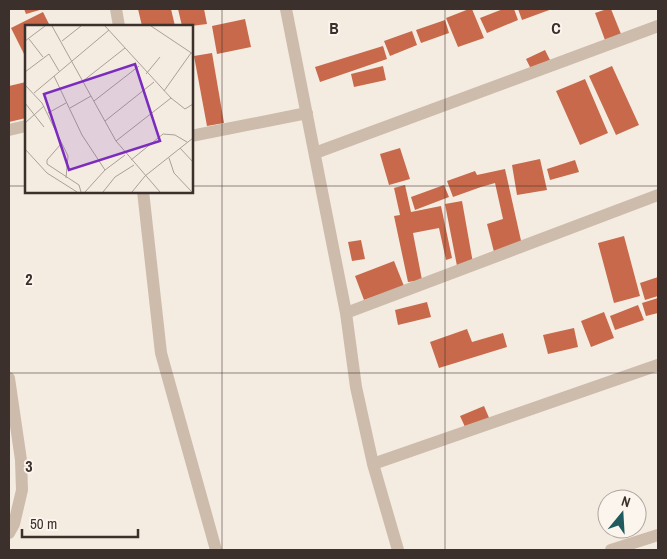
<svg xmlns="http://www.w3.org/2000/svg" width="667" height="559" font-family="'Archivo Narrow',sans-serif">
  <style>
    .building { fill: #c8694b }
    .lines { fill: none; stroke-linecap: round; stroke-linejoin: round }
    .street { stroke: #cdbbac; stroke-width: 12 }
    .grid { fill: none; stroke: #3b302b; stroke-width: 1; stroke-opacity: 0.55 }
    .inset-road { fill: none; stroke: #aaa098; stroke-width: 1 }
    .view { fill: #7b2cbf; fill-opacity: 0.15; stroke: #7b2cbf; stroke-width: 2.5 }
    .inset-edge { fill: none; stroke: #3b302b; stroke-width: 2.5 }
    .grid-label { font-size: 16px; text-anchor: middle; font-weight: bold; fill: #3b302b; stroke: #fbf5ee; stroke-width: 4; stroke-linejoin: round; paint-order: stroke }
  </style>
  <rect width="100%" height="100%" fill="#f4ebe1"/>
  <path class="building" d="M24,9H43L26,14Z
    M138,9H171L175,26H142Z
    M178,9H204L207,24L191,26H182Z
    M469,9H472L484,38L458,47L446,18Z
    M503,9H514L518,20L487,33L480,18Z
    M518,9H552L522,20Z
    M607,9H611L621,34L605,40L595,13Z
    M43,12L50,26H26V58L11,28Z
    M245,19L251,47L217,54L212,26Z
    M445,20L449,33L421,43L416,30Z
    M412,31L417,45L390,56L384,41Z
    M383,46L387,59L320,82L315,67Z
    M545,50L550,60L531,69L526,59Z
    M212,53L224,123L207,126L194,56Z
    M383,66L386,80L354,87L351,74Z
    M612,66L639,125L616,135L589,76Z
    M585,79L608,133L580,145L556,91Z
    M26,82V118L9,122V86Z
    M400,148L410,179L389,185L380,154Z
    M540,159L547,190L517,195L512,165Z
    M575,160L579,172L550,180L547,169Z
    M505,169L522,245L494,252L487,224L503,219L495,183L481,187L453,197L447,181L475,171L477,175Z
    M405,185L411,212L441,206L452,258L446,260L439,228L413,233L422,280L408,282L394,216L400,215L394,188Z
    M444,185L449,197L415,210L411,197Z
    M462,201L473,263L457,266L445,204Z
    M624,236L640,296L614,303L598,243Z
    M361,240L365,259L352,261L348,242Z
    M394,261L404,286L364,300L355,276Z
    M658,277V296L645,300L640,283Z
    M658,298V313L646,316L642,303Z
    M427,302L431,317L398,325L395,310Z
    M638,305L644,320L615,330L610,316Z
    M604,312L614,338L591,347L581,321Z
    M574,328L578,347L548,354L543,335Z
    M467,329L472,342L503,333L507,347L439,368L430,342Z
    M484,406L490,420L466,429L460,416Z"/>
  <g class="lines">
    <path class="street" d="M116,9L119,26
      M286,9L346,313L356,387L373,464L398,550
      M9,130L26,126
      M191,136L307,113
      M315,153L658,26
      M143,191L161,353L216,550
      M346,313L658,195
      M9,378L21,460L22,490L14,524L9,533
      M373,464L658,365
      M611,550L658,535"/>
  </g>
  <path class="grid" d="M222,9V550M445,9V550M9,186H26M191,186H658M9,373H658"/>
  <g transform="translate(25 25)">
    <rect width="168" height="168" fill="#f4ebe1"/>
    <path class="inset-road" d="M27,1L91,116L135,167M80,1L146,73L160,84L168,79M126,1L168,29M4,14L18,32M0,16L20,1M37,16L56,1M0,47L24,29L34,46M121,49L135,32M29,51L57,110L80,145M58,56L100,23M0,60L17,78L43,131L41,153M139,66L166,28M9,68L84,5M69,76L114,41M0,78L19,102M45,83L66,71M23,88L41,78M80,96L129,57M0,98L19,81M91,116L146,73M36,119L22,135V139L54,160L56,167M155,123L168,137M0,124L22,148L52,167M144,133L149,148L167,167M106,135L138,109L150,110L162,117M60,167L80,145L100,130M78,167L90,152L109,140M107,167L120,151L168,113"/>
    <path class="view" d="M110,39L135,116L44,145L19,69Z"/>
    <rect width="168" height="168" class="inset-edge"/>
  </g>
  <g class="grid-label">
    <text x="334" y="34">B</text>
    <text x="556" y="34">C</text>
    <text x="29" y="285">2</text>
    <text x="29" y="472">3</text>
  </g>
  <rect width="667" height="559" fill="none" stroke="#3b302b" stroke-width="20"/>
  <g transform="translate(622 514) rotate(18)"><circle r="24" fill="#fbf5ee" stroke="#aea6a0"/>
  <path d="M0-4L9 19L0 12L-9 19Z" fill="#1f5a5e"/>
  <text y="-8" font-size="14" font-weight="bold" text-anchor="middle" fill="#3b302b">N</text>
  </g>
  <path d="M22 529v8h116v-8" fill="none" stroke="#3b302b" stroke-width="2.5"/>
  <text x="30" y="529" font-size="15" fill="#3b302b" stroke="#fbf5ee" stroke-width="4" paint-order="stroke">50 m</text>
</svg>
